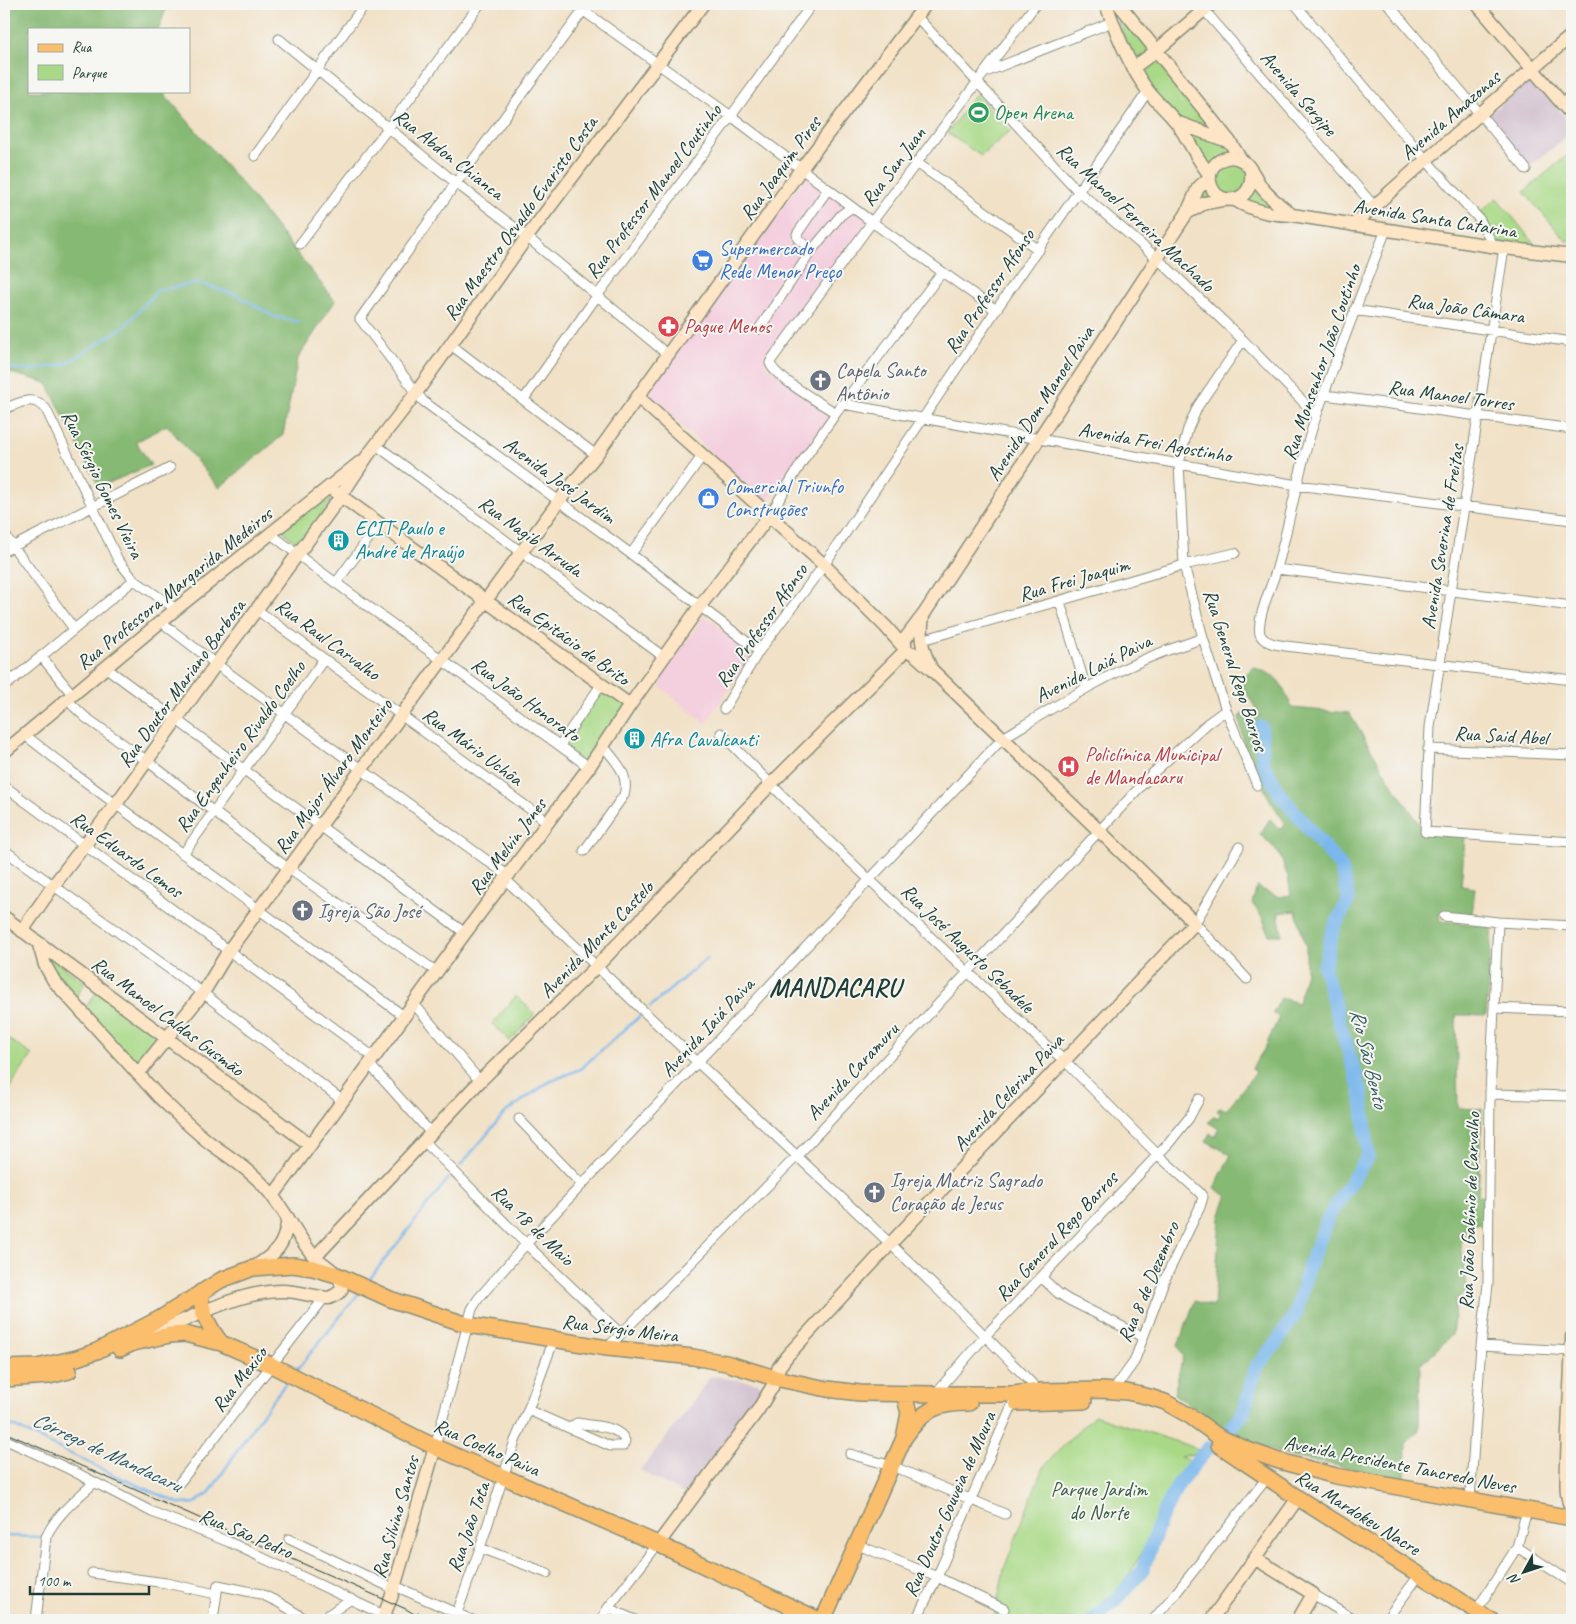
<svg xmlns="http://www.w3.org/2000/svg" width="1576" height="1624" font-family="Caveat,sans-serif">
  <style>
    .built { fill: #f4cfde }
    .industrial { fill: #d0bdce }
    .green { fill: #a9d986; stroke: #648b5d }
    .forest { fill: #86b973; stroke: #527b54 }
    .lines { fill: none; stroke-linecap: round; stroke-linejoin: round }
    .stream { stroke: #7ab7ec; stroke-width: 2.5 }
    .river { stroke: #7ab7ec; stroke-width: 14 }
    .street-casing { stroke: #888f7d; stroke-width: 11 }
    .secondary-casing { stroke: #888f7d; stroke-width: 15 }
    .primary-casing { stroke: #888f7d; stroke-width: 18 }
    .street { stroke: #fff; stroke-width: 9 }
    .secondary { stroke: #fde5c5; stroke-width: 12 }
    .primary { stroke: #fabe6d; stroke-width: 15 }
    .tram { stroke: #1f3d34; stroke-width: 1 }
    .labels { text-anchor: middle; stroke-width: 4; stroke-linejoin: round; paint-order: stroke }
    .street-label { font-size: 20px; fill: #1f3d34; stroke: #f6f6f2 }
    .leisure-label { font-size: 20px; fill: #27864d; stroke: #f6f6f2; text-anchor: start }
    .shop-label { font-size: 20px; fill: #366cbe; stroke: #f6f6f2; text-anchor: start }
    .health-label { font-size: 20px; fill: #be3a42; stroke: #f6f6f2; text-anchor: start }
    .worship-label { font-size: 20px; fill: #5b616d; stroke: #f6f6f2; text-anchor: start }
    .culture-label { font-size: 20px; fill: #0d838f; stroke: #f6f6f2; text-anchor: start }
    .park-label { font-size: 20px; fill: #3b5c44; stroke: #f6f6f2 }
    .water-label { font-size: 21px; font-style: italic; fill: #365c62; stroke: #f6f6f2 }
    .district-label { font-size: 25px; font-weight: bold; letter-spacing: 1px; fill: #1f3d34; stroke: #f6f6f2 }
  </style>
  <rect width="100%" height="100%" fill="#f6f6f2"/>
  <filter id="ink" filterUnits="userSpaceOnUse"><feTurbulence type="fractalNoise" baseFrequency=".02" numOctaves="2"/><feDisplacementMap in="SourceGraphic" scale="10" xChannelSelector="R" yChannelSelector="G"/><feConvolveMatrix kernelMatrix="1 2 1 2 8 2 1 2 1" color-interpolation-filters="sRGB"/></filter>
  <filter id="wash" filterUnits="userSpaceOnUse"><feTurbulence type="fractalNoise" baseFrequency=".0096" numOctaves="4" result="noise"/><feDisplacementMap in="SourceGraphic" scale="20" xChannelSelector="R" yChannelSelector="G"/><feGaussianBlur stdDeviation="1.12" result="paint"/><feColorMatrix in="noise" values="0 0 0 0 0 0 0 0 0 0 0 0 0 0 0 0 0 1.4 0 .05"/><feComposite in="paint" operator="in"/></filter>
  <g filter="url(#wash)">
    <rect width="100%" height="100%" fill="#f1e1c6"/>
    <path class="built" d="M805,176L869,220L765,364L832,415L766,503L645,392Z
      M704,615L751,654L706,724L657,684Z"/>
    <path class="industrial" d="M1533,77L1572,126V132L1529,167L1487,116Z
      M710,1376L758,1383L765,1387L684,1494L640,1470L690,1407Z"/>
    <path class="green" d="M1113,4L1278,210L1244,201L1195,202L1213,178C1176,123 1130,69 1113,4Z
      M976,94L1010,131L981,156L947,133Z
      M1572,151V238L1567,242L1524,192Z
      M1497,198L1537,247L1496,242L1479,213Z
      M331,491L333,498L299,546L281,529Z
      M601,685L629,707L589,767L560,745Z
      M46,954L85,983L76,997L56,974Z
      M97,991L162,1039L136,1068L84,1010Z
      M516,996L535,1014L510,1041L492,1024Z
      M4,1036L32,1055L4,1096Z
      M1094,1415L1205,1451L1180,1457L1196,1463L1161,1518L1104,1620H994L1004,1569L1043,1467Z"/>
    <path class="forest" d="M4,4H165L166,8L159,29H29V91H162L241,183L335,301L298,358L283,435L219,488L167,425L136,442L151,465L99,487L47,383L4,371Z
      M1253,667C1281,677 1281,682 1292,708L1349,713L1392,784L1417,820L1423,832L1465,836L1461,886L1475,888L1472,915L1439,913L1440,921L1492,926L1486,1015H1456L1458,1108L1482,1109L1478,1196L1487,1197L1485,1224L1465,1222V1234L1461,1244L1468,1292L1456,1299L1452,1335L1420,1365L1419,1430L1406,1443L1405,1479L1288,1456L1244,1441L1174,1394L1183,1356L1178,1345L1195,1301L1214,1307L1220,1218L1227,1196L1214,1188L1231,1155L1206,1141L1210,1133L1215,1137L1219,1129L1208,1122L1213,1117L1218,1118L1221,1113L1217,1111L1220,1107L1226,1110L1256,1072L1252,1068L1265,1048L1279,1017L1273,1013L1281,998L1298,1003L1306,971V947L1296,911L1278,913L1282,935H1269L1263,919L1252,903L1257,887L1279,897L1291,895L1288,877L1279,853L1260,834L1270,819L1280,829L1286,824L1270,800L1245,751L1239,717L1243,713L1251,721L1260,716L1240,681Z"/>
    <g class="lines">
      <path class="stream" d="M4,365L6,367L32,370L66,364L125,326L158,290L199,283L237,295L275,317L300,322
        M650,1007L707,958
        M460,1166L506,1112L549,1082L580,1069L640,1016
        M368,1281L448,1179
        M296,1371L359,1293
        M4,1433L11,1425L118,1477L181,1504L195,1503L210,1492L255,1424L288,1380
        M4,1536L42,1537"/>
      <path class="river" d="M1232,1425L1243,1414L1256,1367L1274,1346L1296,1313L1308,1268L1329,1216L1368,1156L1362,1095L1341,1028L1324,967L1333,930L1349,899L1341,867L1280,794L1263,764L1261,727
        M1093,1620L1116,1600L1142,1571L1161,1518L1179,1483L1208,1448"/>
    </g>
  </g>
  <g filter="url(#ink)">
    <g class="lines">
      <defs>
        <path id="street" d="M574,4L731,116L872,222L996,310
          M588,4L456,183L360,319L423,401L631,554L759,651
          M1199,4L1374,206
          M1295,4L1426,160L1480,220L1494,247
          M1388,4L1526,169
          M917,17L1078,191L1157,258L1243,340L1316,415
          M279,39L456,183L527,237L667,354
          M986,72L1112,22
          M255,156L365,4
          M917,163L1039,250
          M1386,230C1362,291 1338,353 1317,414C1299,464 1291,518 1277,568C1273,583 1256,619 1260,634C1263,643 1278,645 1286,646L1572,680
          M300,244L388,128L480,4
          M1504,248L1430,727L1425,832L1572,842
          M812,250L798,239L797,234L828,189
          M1354,310L1572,342
          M759,329L812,250L841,215L852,207
          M1243,340L1198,406L1188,429L1179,463L1184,565L1203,638L1226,710L1257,785
          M451,345L596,455
          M1325,395L1572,429
          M524,399L597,296L731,116L812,4
          M843,404L1297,485L1572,520
          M4,409C20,403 33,394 46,409L118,560L134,580L176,609
          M836,413C823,405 773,376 770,363L772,359L872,222L1036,4
          M376,445L664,657
          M769,516L804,459L836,413L942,272
          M4,534L74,629
          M271,534L314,567L589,767
          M4,551L170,468
          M631,554L703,455
          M1277,569L1572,606
          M336,583L380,523
          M1060,602L1086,688
          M257,610L549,823
          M161,622L216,664L507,875
          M922,640L1184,565L1235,553
          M41,656L72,694
          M105,667L465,933
          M4,671L12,680
          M4,687L134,580
          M66,699L85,717L147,761L289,869L437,972
          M724,709L759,651L824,565L996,310L1148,91
          M721,733C823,840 933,938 1040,1040L1064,1060L1157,1154L1199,1192L1203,1197L1200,1207L1164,1281L1134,1362L1113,1391
          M25,735L72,772L405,1017
          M560,745L601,685
          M1428,749L1572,755
          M4,786L375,1058
          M1239,847L1195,923L1247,979
          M4,850L203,993L343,1101
          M584,851L624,795C630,775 616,761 603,746
          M183,854L324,659
          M505,879C602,972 700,1065 798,1157C880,1234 962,1310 1039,1391
          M1444,916L1498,922L1572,926
          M414,1004L480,1081
          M1494,1008L1572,1011
          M370,1065L430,1132
          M1490,1094L1572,1096
          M519,1119L582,1185
          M423,1140L526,1244L620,1333
          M1041,1277L1058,1293L1069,1300L1143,1337
          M1481,1346L1572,1351
          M607,1348L797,1156L1153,773L1208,723L1226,710
          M935,1394L986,1335L1169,1143L1189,1118L1199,1099
          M528,1410L610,1446H623L625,1441C619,1425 592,1426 577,1423L570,1428
          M4,1439L69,1469L152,1512L229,1542L394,1620
          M435,1447L472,1309L478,1299L526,1244L1003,738C1054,707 1107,673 1163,652C1176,647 1190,643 1203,638
          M850,1454L892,1466L1005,1514
          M180,1482L325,1297
          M1470,1499L1481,1346L1488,1284L1490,1094L1498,922
          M289,1539L394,1589
          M858,1545L937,1577L1004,1609
          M1517,1547L1572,1583
          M480,1548L547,1573
          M92,1573L166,1583L216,1594
          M395,1586L472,1620
          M1313,1594L1355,1620
          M608,1608L635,1620
          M1476,1611L1517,1547L1527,1510
          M457,1613L480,1548L515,1441L528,1410L554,1339
          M36,1620L46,1537C56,1515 76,1499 94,1483
          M213,1620L218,1585L261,1594L278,1602L307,1620
          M321,1620L351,1599
          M601,1620L608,1608L658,1544
          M790,1620L795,1609
          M916,1620L937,1577L1013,1403
          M1153,1620L1176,1593L1267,1478
          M1386,1620L1420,1574"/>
        <path id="secondary" d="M1106,4C1116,33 1129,66 1148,91C1157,103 1170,113 1179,126C1190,142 1197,160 1210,175
          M1119,4L1230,142L1241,160
          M1477,4L1572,115
          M1133,68L1156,51L1211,4
          M1176,122L1230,142
          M1251,172C1255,203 1216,210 1210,182C1207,163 1228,151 1243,161C1252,167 1256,181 1263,189C1271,199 1282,207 1292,215
          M1233,199C1252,211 1270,215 1292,215L1504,248L1572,256
          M1187,213L1205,203L1228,199
          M1353,225L1426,160L1572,35
          M638,397L824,565L886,627L907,651L913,653L932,670L1195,923L891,1243L787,1356L779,1367L772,1387L758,1410L658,1544
          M334,491L630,705
          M923,616C920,637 921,647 930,666
          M905,648V639L924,614L1187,213L1198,188L1210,177
          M4,752L176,609L359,463
          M4,917L310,1145
          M22,931L53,886L116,804L216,664L341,496L368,455L416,393L527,237L703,4
          M39,945L45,965L54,981L159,1097C176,1113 192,1129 210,1143C229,1157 249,1169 264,1186C283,1206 295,1233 312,1254C321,1265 346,1274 341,1291L335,1295L329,1298C314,1297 298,1291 283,1291C241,1291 192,1317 154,1334
          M138,1074L203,993L229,950L361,770L559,501L596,455L801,169L926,4
          M273,1196L465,933L589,767L630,705L700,606L769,516
          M315,1257L480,1081L596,967L771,784L906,650
          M253,1268C277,1252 284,1248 288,1218
          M1572,1337C1571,1378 1568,1419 1567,1461C1567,1476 1564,1496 1572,1510
          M1256,1559L1313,1594L1298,1620
          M382,1620L391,1598L435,1447
          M1218,1620L1213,1617L1298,1498"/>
        <path id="primary" d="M201,1292C200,1311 210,1329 221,1343
          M120,1349L133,1343L170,1335L185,1334L221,1343L271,1365L435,1447L658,1544L819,1620
          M4,1368L37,1367L77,1358L97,1351L159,1319L221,1280L253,1268L293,1265L313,1268L337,1275L390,1299L468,1325L607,1348L693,1357L726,1363L775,1378L827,1389L860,1393L935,1394H1013L1039,1391L1102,1390L1127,1392L1150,1397L1165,1402L1190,1416L1219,1437L1248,1450L1279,1461L1336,1476L1572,1518
          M4,1379L49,1376L69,1371
          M1017,1403L1084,1401
          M904,1438C923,1410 935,1403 969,1403
          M1219,1445L1298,1498L1491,1620
          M823,1620L904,1438L909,1413L904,1394"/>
      </defs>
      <use href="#street" class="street-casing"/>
      <use href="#secondary" class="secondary-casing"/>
      <use href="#primary" class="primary-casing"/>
      <use href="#street" class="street"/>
      <use href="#secondary" class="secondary"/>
      <use href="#primary" class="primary"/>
      <path class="tram" d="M4,1432L406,1609L424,1620
        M418,1613L445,1620"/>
    </g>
  </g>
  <defs>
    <symbol id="stadium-disc" viewBox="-11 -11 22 22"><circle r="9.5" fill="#2e9e5b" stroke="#f6f6f2"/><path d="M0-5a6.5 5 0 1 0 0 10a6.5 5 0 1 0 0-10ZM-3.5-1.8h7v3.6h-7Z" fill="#fff"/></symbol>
    <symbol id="supermarket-disc" viewBox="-11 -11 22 22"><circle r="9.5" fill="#3f7fe0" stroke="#f6f6f2"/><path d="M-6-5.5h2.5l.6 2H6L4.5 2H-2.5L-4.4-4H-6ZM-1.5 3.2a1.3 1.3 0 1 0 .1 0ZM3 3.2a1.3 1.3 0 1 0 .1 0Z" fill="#fff"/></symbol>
    <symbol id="pharmacy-disc" viewBox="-11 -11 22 22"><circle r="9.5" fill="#e0444e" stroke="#f6f6f2"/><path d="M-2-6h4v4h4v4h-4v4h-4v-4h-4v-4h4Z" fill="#fff"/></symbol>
    <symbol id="church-disc" viewBox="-11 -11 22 22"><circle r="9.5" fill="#6b7280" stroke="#f6f6f2"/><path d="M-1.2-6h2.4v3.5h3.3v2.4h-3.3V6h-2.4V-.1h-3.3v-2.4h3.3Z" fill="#fff"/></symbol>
    <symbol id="shop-disc" viewBox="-11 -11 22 22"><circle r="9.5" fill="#3f7fe0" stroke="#f6f6f2"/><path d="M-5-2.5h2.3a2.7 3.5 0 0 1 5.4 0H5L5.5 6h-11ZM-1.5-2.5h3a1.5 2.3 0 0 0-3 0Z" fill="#fff"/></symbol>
    <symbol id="building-disc" viewBox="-11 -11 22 22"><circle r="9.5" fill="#0f9aa8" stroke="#f6f6f2"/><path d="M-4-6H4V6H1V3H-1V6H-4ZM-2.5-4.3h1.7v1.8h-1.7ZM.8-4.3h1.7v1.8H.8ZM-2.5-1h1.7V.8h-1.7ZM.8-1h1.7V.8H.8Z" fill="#fff"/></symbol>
    <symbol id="hospital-disc" viewBox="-11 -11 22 22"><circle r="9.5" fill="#e0444e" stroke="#f6f6f2"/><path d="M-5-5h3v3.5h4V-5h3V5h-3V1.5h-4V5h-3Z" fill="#fff"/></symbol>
  </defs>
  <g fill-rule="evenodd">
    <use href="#stadium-disc" x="966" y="100" width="25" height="25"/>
    <use href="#supermarket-disc" x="690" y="248" width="25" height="25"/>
    <use href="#pharmacy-disc" x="656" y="314" width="25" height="25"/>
    <use href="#church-disc" x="808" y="368" width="25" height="25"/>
    <use href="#shop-disc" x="696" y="486" width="25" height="25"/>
    <use href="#building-disc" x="326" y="528" width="25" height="25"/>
    <use href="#building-disc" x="622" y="726" width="25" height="25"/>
    <use href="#hospital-disc" x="1056" y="754" width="25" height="25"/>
    <use href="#church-disc" x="290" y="898" width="25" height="25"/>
    <use href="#church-disc" x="862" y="1180" width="25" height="25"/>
  </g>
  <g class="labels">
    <g class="street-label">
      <text transform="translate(1299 93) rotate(49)" y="7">Avenida Sergipe</text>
      <text transform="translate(1450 115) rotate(-41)" y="7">Avenida Amazonas</text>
      <text transform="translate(449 154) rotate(38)" y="7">Rua Abdon Chianca</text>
      <text transform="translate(893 166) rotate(-53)" y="7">Rua San Juan</text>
      <text transform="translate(780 168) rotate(-54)" y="7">Rua Joaquim Pires</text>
      <text transform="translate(653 191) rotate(-53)" y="7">Rua Professor Manoel Coutinho</text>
      <text transform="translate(1136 217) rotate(43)" y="7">Rua Manoel Ferreira Machado</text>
      <text transform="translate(520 218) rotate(-54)" y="7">Rua Maestro Osvaldo Evaristo Costa</text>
      <text transform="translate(1435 218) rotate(9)" y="7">Avenida Santa Catarina</text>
      <text transform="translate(989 291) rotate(-56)" y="7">Rua Professor Afonso</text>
      <text transform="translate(1466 308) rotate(8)" y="7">Rua João Câmara</text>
      <text transform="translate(1321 362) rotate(-71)" y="7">Rua Monsenhor João Coutinho</text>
      <text transform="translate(1451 395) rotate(8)" y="7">Rua Manoel Torres</text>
      <text transform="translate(1040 403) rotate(-57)" y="7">Avenida Dom Manoel Paiva</text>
      <text transform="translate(1155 442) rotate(10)" y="7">Avenida Frei Agostinho</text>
      <text transform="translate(560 480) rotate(36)" y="7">Avenida José Jardim</text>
      <text transform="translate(103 484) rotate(64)" y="7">Rua Sérgio Gomes Vieira</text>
      <text transform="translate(531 536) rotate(36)" y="7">Rua Nagib Arruda</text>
      <text transform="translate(1442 537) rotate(-81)" y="7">Avenida Severina de Freitas</text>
      <text transform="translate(1074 579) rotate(-16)" y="7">Rua Frei Joaquim</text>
      <text transform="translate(174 588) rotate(-39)" y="7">Rua Professora Margarida Medeiros</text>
      <text transform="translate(761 625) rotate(-55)" y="7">Rua Professor Afonso</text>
      <text transform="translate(569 638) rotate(36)" y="7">Rua Epitácio de Brito</text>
      <text transform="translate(328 639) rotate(36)" y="7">Rua Raul Carvalho</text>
      <text transform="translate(1093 668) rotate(-27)" y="7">Avenida Laiá Paiva</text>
      <text transform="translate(1236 670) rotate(72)" y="7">Rua General Rego Barros</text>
      <text transform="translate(181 683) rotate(-54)" y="7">Rua Doutor Mariano Barbosa</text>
      <text transform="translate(526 699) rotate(36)" y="7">Rua João Honorato</text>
      <text transform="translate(1501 735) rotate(3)" y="7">Rua Said Abel</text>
      <text transform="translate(240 746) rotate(-54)" y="7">Rua Engenheiro Rivaldo Coelho</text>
      <text transform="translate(473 746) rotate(36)" y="7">Rua Mário Uchôa</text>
      <text transform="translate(333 776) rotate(-54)" y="7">Rua Major Álvaro Monteiro</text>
      <text transform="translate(507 846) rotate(-53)" y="7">Rua Melvin Jones</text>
      <text transform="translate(127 854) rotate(36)" y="7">Rua Eduardo Lemos</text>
      <text transform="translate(596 939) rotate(-46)" y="7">Avenida Monte Castelo</text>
      <text transform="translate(968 948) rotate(44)" y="7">Rua José Augusto Sebadele</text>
      <text transform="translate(168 1016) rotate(37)" y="7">Rua Manoel Caldas Gusmão</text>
      <text transform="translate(707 1027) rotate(-47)" y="7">Avenida Iaiá Paiva</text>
      <text transform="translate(852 1071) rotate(-47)" y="7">Avenida Caramuru</text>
      <text transform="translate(1008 1092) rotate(-47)" y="7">Avenida Celerina Paiva</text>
      <text transform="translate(1469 1211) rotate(-88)" y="7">Rua João Gabínio de Carvalho</text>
      <text transform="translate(533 1225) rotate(44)" y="7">Rua 18 de Maio</text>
      <text transform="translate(1056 1236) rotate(-47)" y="7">Rua General Rego Barros</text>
      <text transform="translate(1148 1282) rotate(-67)" y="7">Rua 8 de Dezembro</text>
      <text transform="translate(620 1328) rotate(7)" y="7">Rua Sérgio Meira</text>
      <text transform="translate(239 1379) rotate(-52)" y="7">Rua Mexico</text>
      <text transform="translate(487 1447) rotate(24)" y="7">Rua Coelho Paiva</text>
      <text transform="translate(1400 1464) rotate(11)" y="7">Avenida Presidente Tancredo Neves</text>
      <text transform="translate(949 1504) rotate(-66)" y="7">Rua Doutor Gouveia de Moura</text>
      <text transform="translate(1358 1512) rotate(32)" y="7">Rua Mardokeu Nacre</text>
      <text transform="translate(395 1517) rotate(-74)" y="7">Rua Silvino Santos</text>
      <text transform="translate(468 1527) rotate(-71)" y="7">Rua João Tota</text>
      <text transform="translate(246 1533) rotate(23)" y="7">Rua São Pedro</text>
    </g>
    <g class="leisure-label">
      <text x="994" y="119">Open Arena</text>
    </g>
    <g class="shop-label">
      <text x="719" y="255">Supermercado<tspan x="719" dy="23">Rede Menor Preço</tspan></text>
      <text x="725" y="493">Comercial Triunfo<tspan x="725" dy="23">Construções</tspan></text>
    </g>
    <g class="health-label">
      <text x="684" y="333">Pague Menos</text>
      <text x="1085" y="761">Policlínica Municipal<tspan x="1085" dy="23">de Mandacaru</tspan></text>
    </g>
    <g class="worship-label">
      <text x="836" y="377">Capela Santo<tspan x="836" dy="23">Antônio</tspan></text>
      <text x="318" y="918">Igreja São José</text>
      <text x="890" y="1187">Igreja Matriz Sagrado<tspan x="890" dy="23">Coração de Jesus</tspan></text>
    </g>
    <g class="culture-label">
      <text x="355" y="535">ECIT Paulo e<tspan x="355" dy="23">André de Araújo</tspan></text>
      <text x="650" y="746">Afra Cavalcanti</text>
    </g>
    <g class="park-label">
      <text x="1099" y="1496">Parque Jardim<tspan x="1099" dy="23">do Norte</tspan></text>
    </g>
    <g class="water-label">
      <text transform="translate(1369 1058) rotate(76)" y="7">Rio São Bento</text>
      <text transform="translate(107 1452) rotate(25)" y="7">Córrego de Mandacaru</text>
    </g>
    <g class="district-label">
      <text x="835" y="996">MANDACARU</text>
    </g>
  </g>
  <rect width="1576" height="1624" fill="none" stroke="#f6f6f2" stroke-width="20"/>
  <rect x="28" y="28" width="162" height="65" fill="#f6f6f2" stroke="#a0aca6"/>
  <rect x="38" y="44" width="25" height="8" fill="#fabe6d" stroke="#a0aca6"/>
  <text x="72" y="52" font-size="15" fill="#1f3d34">Rua</text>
  <rect x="38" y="65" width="25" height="15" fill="#a9d986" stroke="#a0aca6"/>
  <text x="72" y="78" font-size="15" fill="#1f3d34">Parque</text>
  <g transform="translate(1524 1572) rotate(230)" stroke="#f6f6f2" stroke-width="4" paint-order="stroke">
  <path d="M0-4L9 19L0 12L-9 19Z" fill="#1f3d34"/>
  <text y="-8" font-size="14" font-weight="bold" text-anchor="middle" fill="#1f3d34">N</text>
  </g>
  <path d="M30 1586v8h119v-8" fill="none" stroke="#1f3d34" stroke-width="2.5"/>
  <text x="38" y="1586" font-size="15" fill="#1f3d34" stroke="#f6f6f2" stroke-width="4" paint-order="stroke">100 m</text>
</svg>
